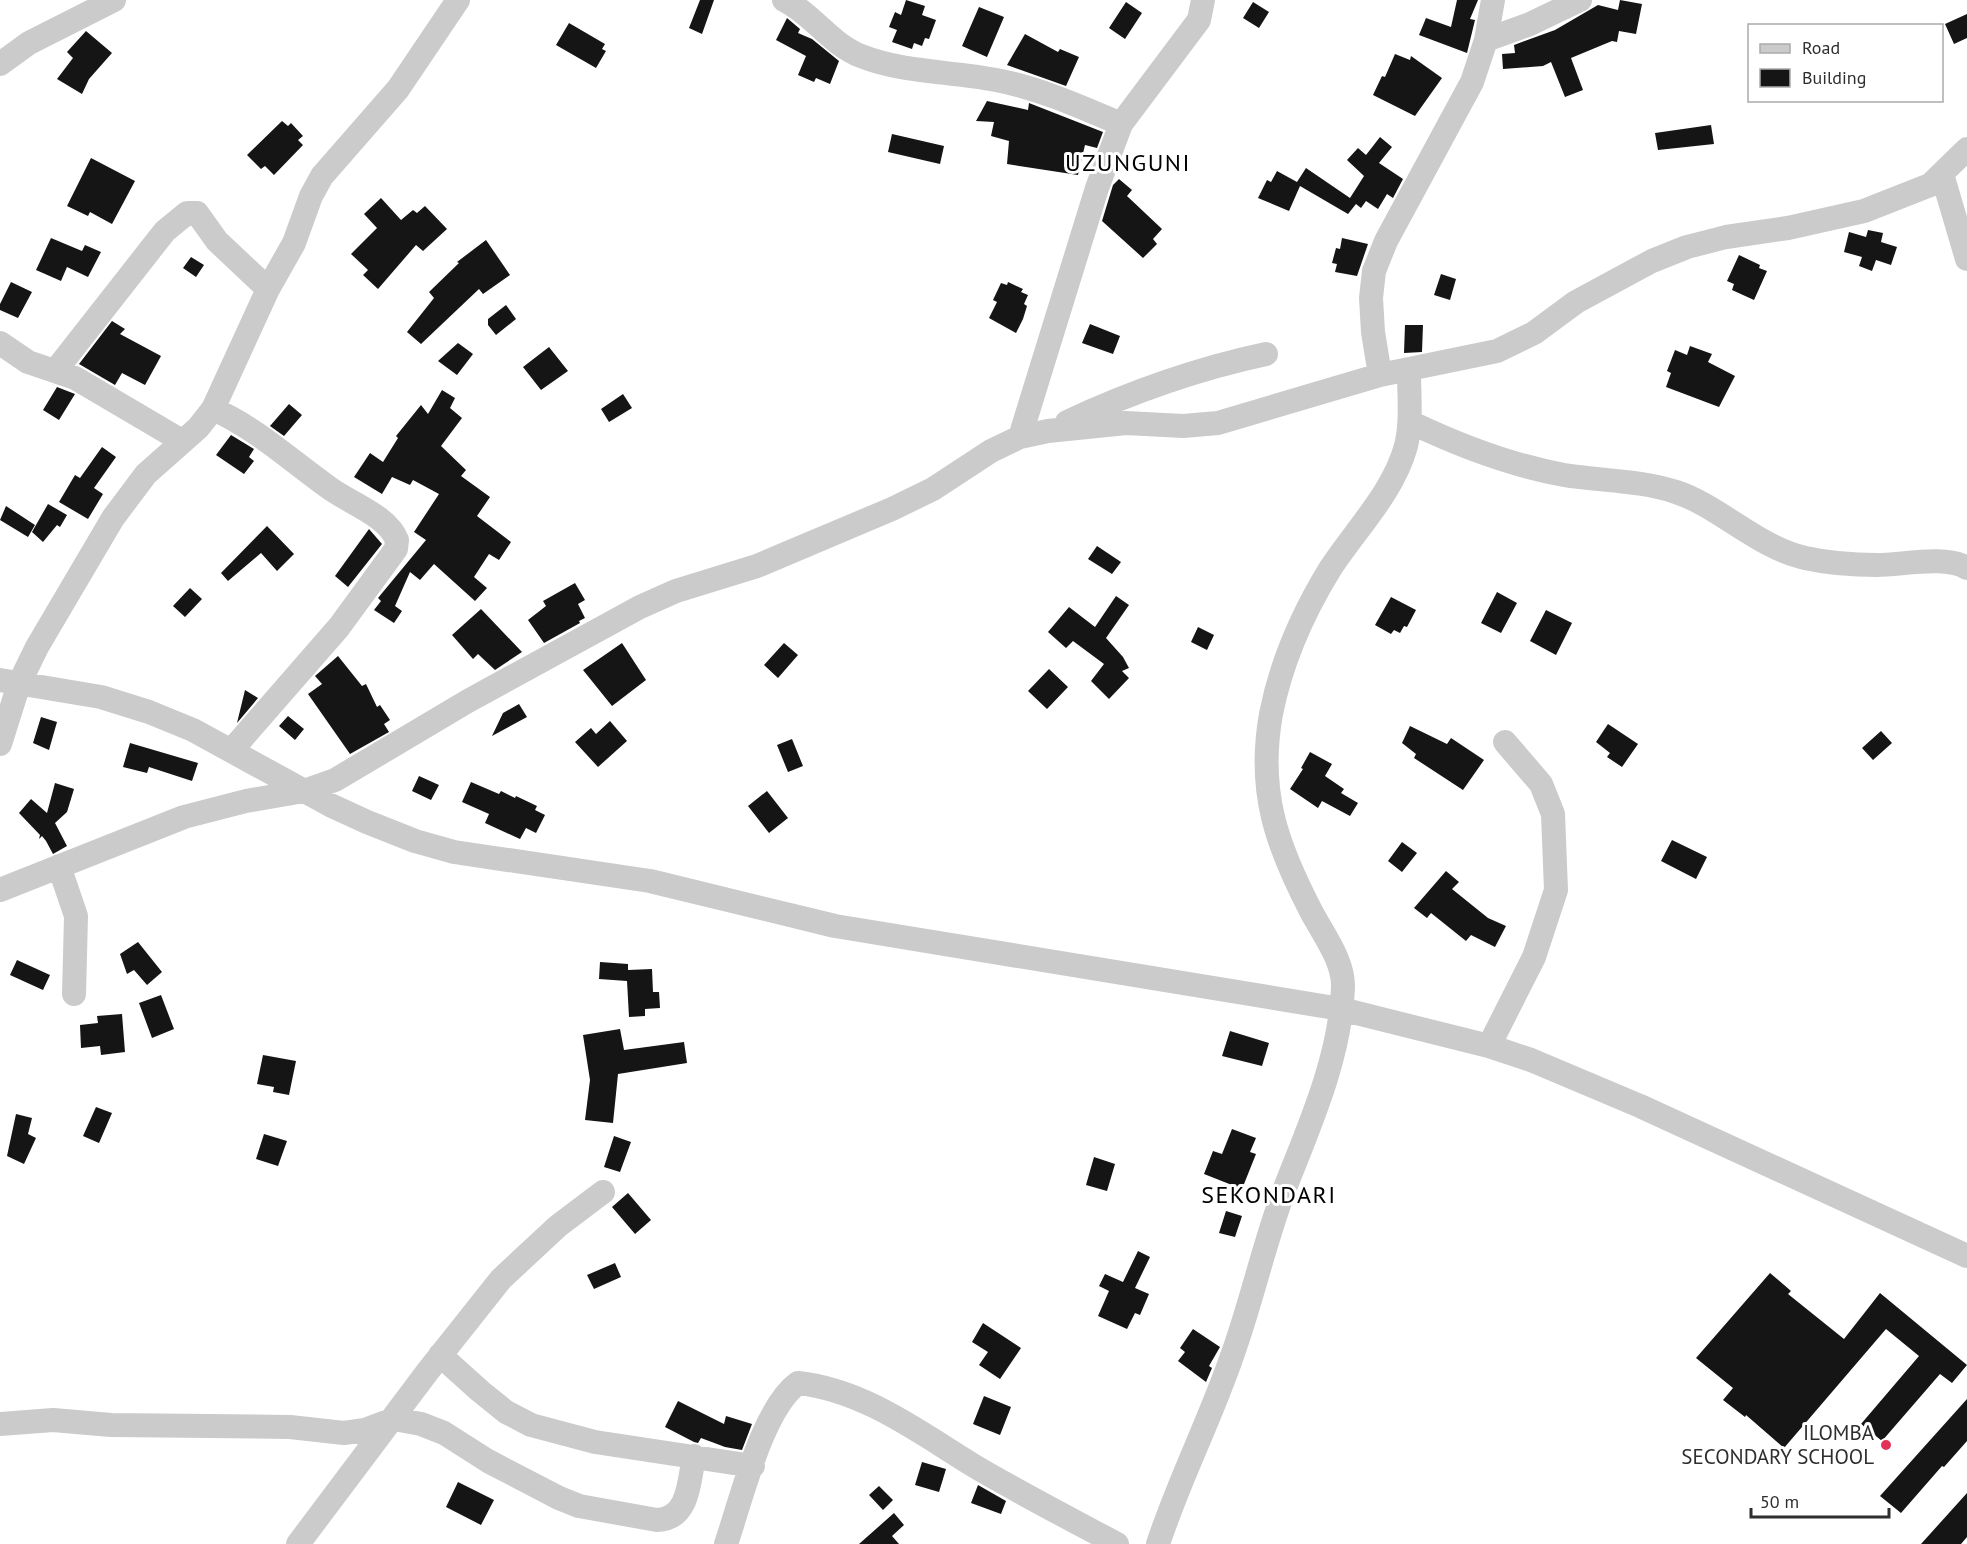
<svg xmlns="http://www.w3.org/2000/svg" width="1967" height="1544" font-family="'PT Sans',sans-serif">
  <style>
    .building { fill: #151515 }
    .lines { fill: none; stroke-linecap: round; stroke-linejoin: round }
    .minor { stroke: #cbcbcb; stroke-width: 24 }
    .poi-dot { fill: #e33257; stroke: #fff; stroke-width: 2 }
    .labels { text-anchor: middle; stroke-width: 6; stroke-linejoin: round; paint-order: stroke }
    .poi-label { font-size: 21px; fill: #2e2e2e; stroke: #fff; text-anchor: end }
    .quarter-label { font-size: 24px; letter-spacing: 1.5px; fill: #000; stroke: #fff }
  </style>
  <rect width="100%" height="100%" fill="#fff"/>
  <path class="building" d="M700,0H714L702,34L689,28Z
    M906,0L925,6L922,15L936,20L929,39L925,38L922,46L914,43L912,49L892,42L897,30L889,27L895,12L901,15Z
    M1457,0H1478L1470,19L1475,20L1467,53L1419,35L1426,18L1451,27Z
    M1620,0L1642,4L1636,34L1619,31L1617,42L1612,41L1571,58L1583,90L1565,97L1551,62L1543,66L1503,69L1502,54L1515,53L1514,45L1555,30L1598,5L1618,10Z
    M1126,2L1142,13L1125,39L1109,28Z
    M1253,2L1269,12L1259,28L1243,18Z
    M979,7L1004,17L987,57L962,46Z
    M1967,14V38L1954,44L1945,24Z
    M787,18L800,29L798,33L812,39L839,61L830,84L816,78L814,82L798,75L806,56L776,40Z
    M569,23L605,44L602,49L606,51L596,68L556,45Z
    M86,31L112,53L89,79L82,94L57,79L73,58L67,52Z
    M1025,34L1058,52L1060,49L1079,57L1066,86L1007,65Z
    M1395,54L1410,60L1411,56L1442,78L1415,116L1373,95L1382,76L1385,77Z
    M987,101L1028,110L1029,103L1103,132L1097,148L1085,145L1078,175L1007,164L1009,141L991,136L994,122L976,121Z
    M282,121L288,126L291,123L303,136L298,140L303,145L274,175L265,166L261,169L247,155Z
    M1711,125L1714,144L1658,150L1655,133Z
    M892,134L944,146L940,164L888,152Z
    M1380,137L1392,147L1379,163L1403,179L1393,198L1387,194L1378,209L1366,201L1361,208L1356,204L1348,214L1300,186L1289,211L1258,198L1267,180L1271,182L1277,171L1297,182L1306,168L1350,198L1364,176L1347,160L1358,148L1366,155Z
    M91,158L135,181L112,224L90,212L88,216L67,206Z
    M1119,179L1132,190L1127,196L1162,229L1153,239L1157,244L1143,258L1102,221L1113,185Z
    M381,198L401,220L413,210L417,213L425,206L447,229L423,251L416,245L378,289L363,275L368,270L351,254L377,228L364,214Z
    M1868,230L1883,233L1881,242L1897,247L1891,265L1876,260L1872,271L1859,266L1862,257L1844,252L1849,232L1866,237Z
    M51,238L82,251L85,245L101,252L88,277L67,267L61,281L36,270Z
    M1342,238L1368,244L1357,276L1335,272L1337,264L1332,263L1336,248L1340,249Z
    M486,240L510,275L483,294L479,289L421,344L407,332L434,298L429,292L459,263L457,262Z
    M1739,255L1760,265L1759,268L1767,271L1754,300L1732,290L1734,284L1727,281Z
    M191,257L204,265L196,277L183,268Z
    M1441,274L1456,279L1450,300L1434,295Z
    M11,282L32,292L18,318L0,310V304Z
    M1008,282L1023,289L1021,292L1028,295L1024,304L1027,306L1023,319L1016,333L989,318L997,302L993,300L1001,283L1007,285Z
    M506,305L516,319L496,335L488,325V319Z
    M112,321L125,329L120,334L161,356L145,385L122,373L115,385L79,364Z
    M1090,324L1120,336L1113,354L1082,343Z
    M1405,325H1423L1422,352L1404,353Z
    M458,343L473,354L457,375L438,361Z
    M1690,346L1712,354L1708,362L1735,376L1719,407L1666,387L1671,373L1667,371L1675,350L1687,355Z
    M549,347L568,371L541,390L523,367Z
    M57,387L75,394L59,420L43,410Z
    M442,390L455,398L450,408L462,418L441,446L466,470L461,476L490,497L477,516L511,542L499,560L489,554L474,577L487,588L475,601L434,564L420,580L410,572L395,606L402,611L394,623L374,610L381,601L378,598L426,540L414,532L439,494L413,480L410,485L392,477L382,494L354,477L370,453L383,462L398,438L396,436L421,405L428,414Z
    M623,394L632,408L609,422L601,409Z
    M289,404L302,415L284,436L270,426Z
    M231,435L254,449L249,457L254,461L244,474L216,455Z
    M102,447L116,457L94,488L103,494L88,519L59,502L75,475L80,478Z
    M48,504L67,515L60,527L57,525L43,542L32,532Z
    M6,506L35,525L28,537L0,520Z
    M267,526L294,554L277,571L261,553L228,581L221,573Z
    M369,529L382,544L348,587L335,576Z
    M1097,546L1121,562L1112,574L1088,559Z
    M575,583L585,600L578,604L585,618L579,621L580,623L544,643L528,620L546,606L543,601Z
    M190,588L202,599L185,617L173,606Z
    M1497,592L1517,603L1501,633L1481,623Z
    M1116,596L1129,605L1106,638L1123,657L1129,668L1122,671L1129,678L1109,699L1091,681L1104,664L1073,641L1066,648L1048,632L1069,607L1095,627Z
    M1391,597L1416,610L1407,627L1404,626L1400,633L1394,630L1391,634L1375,625Z
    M481,609L522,652L495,670L478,654L473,659L452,635Z
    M1546,610L1572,623L1556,655L1530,641Z
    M1198,627L1214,635L1207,650L1191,642Z
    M622,643L646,680L612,706L583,670Z
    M784,643L798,655L778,678L764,665Z
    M338,656L362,686L366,684L377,707L380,705L390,720L384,724L389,732L350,754L308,694L322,684L315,676Z
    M1049,669L1068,687L1047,709L1028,691Z
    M245,690L258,698L237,723Z
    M519,704L527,717L492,736L503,713Z
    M288,716L304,729L295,740L279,726Z
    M41,717L57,722L49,750L33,743Z
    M610,721L627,741L598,767L575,742L591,728L596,734Z
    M1608,724L1638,744L1622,767L1607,757L1610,753L1596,742Z
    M1410,726L1447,744L1451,738L1484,760L1463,790L1414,758L1416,754L1402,743Z
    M1881,731L1892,743L1873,760L1862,748Z
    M792,739L803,766L788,772L777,745Z
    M130,743L198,763L192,781L149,767L147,773L123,767Z
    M1310,752L1332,764L1325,776L1344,789L1341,793L1358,803L1350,816L1322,801L1318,808L1290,789L1303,769L1301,768Z
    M419,776L439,785L431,800L412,791Z
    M471,782L499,794L501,791L515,798L516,796L537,806L535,810L545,815L536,833L526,828L520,839L485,823L489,814L462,802Z
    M55,783L74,789L67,812L55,823L67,846L53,854L46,841L42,836L39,839L40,835L19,813L31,799L47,813Z
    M767,791L788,818L769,833L748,806Z
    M1672,840L1707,857L1696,879L1661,861Z
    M1402,842L1417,853L1402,872L1388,861Z
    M1446,871L1459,882L1452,889L1488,918L1506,926L1495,947L1471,935L1466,941L1431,913L1427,918L1414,908Z
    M138,942L162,972L147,985L134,970L127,974L120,954Z
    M17,960L50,975L43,990L10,975Z
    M600,962L628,964V970L652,969L653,992H659L660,1008L645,1009V1016L629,1017L627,981L599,979Z
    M161,995L174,1029L152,1038L139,1003Z
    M122,1014L125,1052L101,1055L100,1046L81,1048L80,1025L98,1023L97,1016Z
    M620,1029L624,1050L684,1042L687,1063L618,1074L613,1123L585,1120L590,1080L583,1035Z
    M1230,1031L1269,1043L1262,1066L1222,1056Z
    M263,1055L296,1061L289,1095L273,1092L274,1087L257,1084Z
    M96,1107L112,1113L99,1143L83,1136Z
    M16,1114L32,1118L28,1134L36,1138L24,1164L7,1156Z
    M1232,1129L1256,1138L1250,1152L1256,1154L1242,1189L1204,1174L1213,1151L1222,1154Z
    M264,1134L287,1141L278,1166L256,1159Z
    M614,1136L631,1142L620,1172L604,1167Z
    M1094,1157L1115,1164L1107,1191L1086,1185Z
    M628,1193L651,1220L635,1234L612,1207Z
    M1226,1211L1242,1216L1235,1237L1219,1233Z
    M1138,1251L1150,1257L1135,1288L1149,1294L1140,1315L1135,1313L1127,1329L1098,1316L1109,1291L1099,1286L1105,1274L1123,1282Z
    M615,1263L621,1277L594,1289L587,1275Z
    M1770,1273L1791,1291L1788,1294L1844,1339L1880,1293L1967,1365L1952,1383L1940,1374L1882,1441L1861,1424L1919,1356L1886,1329L1784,1448L1746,1415L1745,1417L1723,1400L1733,1388L1696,1358Z
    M983,1323L1021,1348L1000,1379L979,1365L988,1352L972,1342Z
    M1193,1329L1220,1347L1209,1366L1212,1368L1206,1382L1178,1361L1185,1352L1180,1348Z
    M984,1396L1011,1407L1000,1435L973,1424Z
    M1967,1399V1441L1944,1467L1942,1466L1901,1513L1880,1496Z
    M678,1401L724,1424L726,1416L752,1424L742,1450L725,1447L701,1438L698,1443L694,1442L665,1427Z
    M922,1462L946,1469L939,1492L915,1485Z
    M458,1482L494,1500L481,1525L446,1507Z
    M978,1485L1006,1501L1001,1514L971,1503Z
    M879,1486L893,1500L883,1510L869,1495Z
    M1967,1493V1537L1961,1544H1921Z
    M894,1513L904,1525L892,1536L899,1544H859Z"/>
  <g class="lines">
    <path class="minor" d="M784,0C814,15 830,44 861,56C904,73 951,71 996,80C1039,88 1081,107 1121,124
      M1486,40L1530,24L1580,0
      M0,64L29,43L114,0
      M1944,181L1967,259
      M0,343L28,362L75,378L182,441
      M56,370L150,250L165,231L187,213H197L217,241L268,289
      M1380,375L1373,332L1371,298L1374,271L1386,241L1472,82L1486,40L1493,0
      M213,409C256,428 290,460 328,487C349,503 387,515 397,540L396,549L339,627L231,751
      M1067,422C1131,392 1196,369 1266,354
      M1410,422C1460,446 1509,465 1564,475C1601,481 1640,480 1676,492C1719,506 1757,547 1805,558C1828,563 1854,565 1877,565C1902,565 1946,555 1967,568
      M1020,437L1097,188L1121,124L1199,20L1203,0
      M0,680L101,697L149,712L193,730L330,805L367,822L415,841L454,852L650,881L835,926L1341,1009L1489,1046L1531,1060L1640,1106L1967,1256
      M0,744L19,684L37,647L113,518L146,474L198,428L213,409L268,289L294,243L311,196L322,176L398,89L458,0
      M59,866L76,916L74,994
      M0,890L184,817L246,801L304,791L335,780L468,701L640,607L676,591L757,566L892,509L933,489L991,451L1020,437L1048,431L1126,423L1183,426L1218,423L1380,375L1497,351L1534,333L1576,302L1652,261L1687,247L1726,237L1788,228L1864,211L1930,185L1967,149
      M1489,1046L1534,957L1556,890L1553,814L1541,784L1505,742
      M440,1355L480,1391L506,1412L531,1425L595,1442L753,1466
      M0,1424L53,1420L111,1425L290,1427L344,1433L365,1430L394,1419L421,1424L444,1433L488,1461L559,1498L579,1506L657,1520C689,1519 689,1482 694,1456
      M298,1544L428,1371L501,1279L558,1226L603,1192
      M726,1544C741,1501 762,1409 798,1383C866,1390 924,1436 981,1470C1026,1496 1072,1520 1117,1544
      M1158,1544C1179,1480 1210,1420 1232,1356C1252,1301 1264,1243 1285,1188C1310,1124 1340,1058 1343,988C1344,962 1325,937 1312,913C1277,846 1257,792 1271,714C1281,663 1303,613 1330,569C1356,529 1393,493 1406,446C1412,421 1409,396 1409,371"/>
  </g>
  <circle class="poi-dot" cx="1886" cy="1445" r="6"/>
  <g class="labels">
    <g class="poi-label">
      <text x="1874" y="1440">ILOMBA<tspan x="1874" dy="24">SECONDARY SCHOOL</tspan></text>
    </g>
    <g class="quarter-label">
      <text x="1128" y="171">UZUNGUNI</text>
      <text x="1269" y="1203">SEKONDARI</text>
    </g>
  </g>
  <rect x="1748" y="24" width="195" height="78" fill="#ffffff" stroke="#ababab" stroke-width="1.5"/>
  <rect x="1760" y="44" width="30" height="9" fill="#cbcbcb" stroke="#ababab" stroke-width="1.5"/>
  <text x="1802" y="54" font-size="18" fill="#2e2e2e">Road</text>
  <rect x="1760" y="69" width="30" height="18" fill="#151515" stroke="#ababab" stroke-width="1.5"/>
  <text x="1802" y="84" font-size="18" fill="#2e2e2e">Building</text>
  <path d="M1751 1508v9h138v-9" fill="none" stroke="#2e2e2e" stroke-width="3"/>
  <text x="1760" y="1508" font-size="18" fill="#2e2e2e" stroke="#ffffff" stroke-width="4.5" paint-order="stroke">50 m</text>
</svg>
